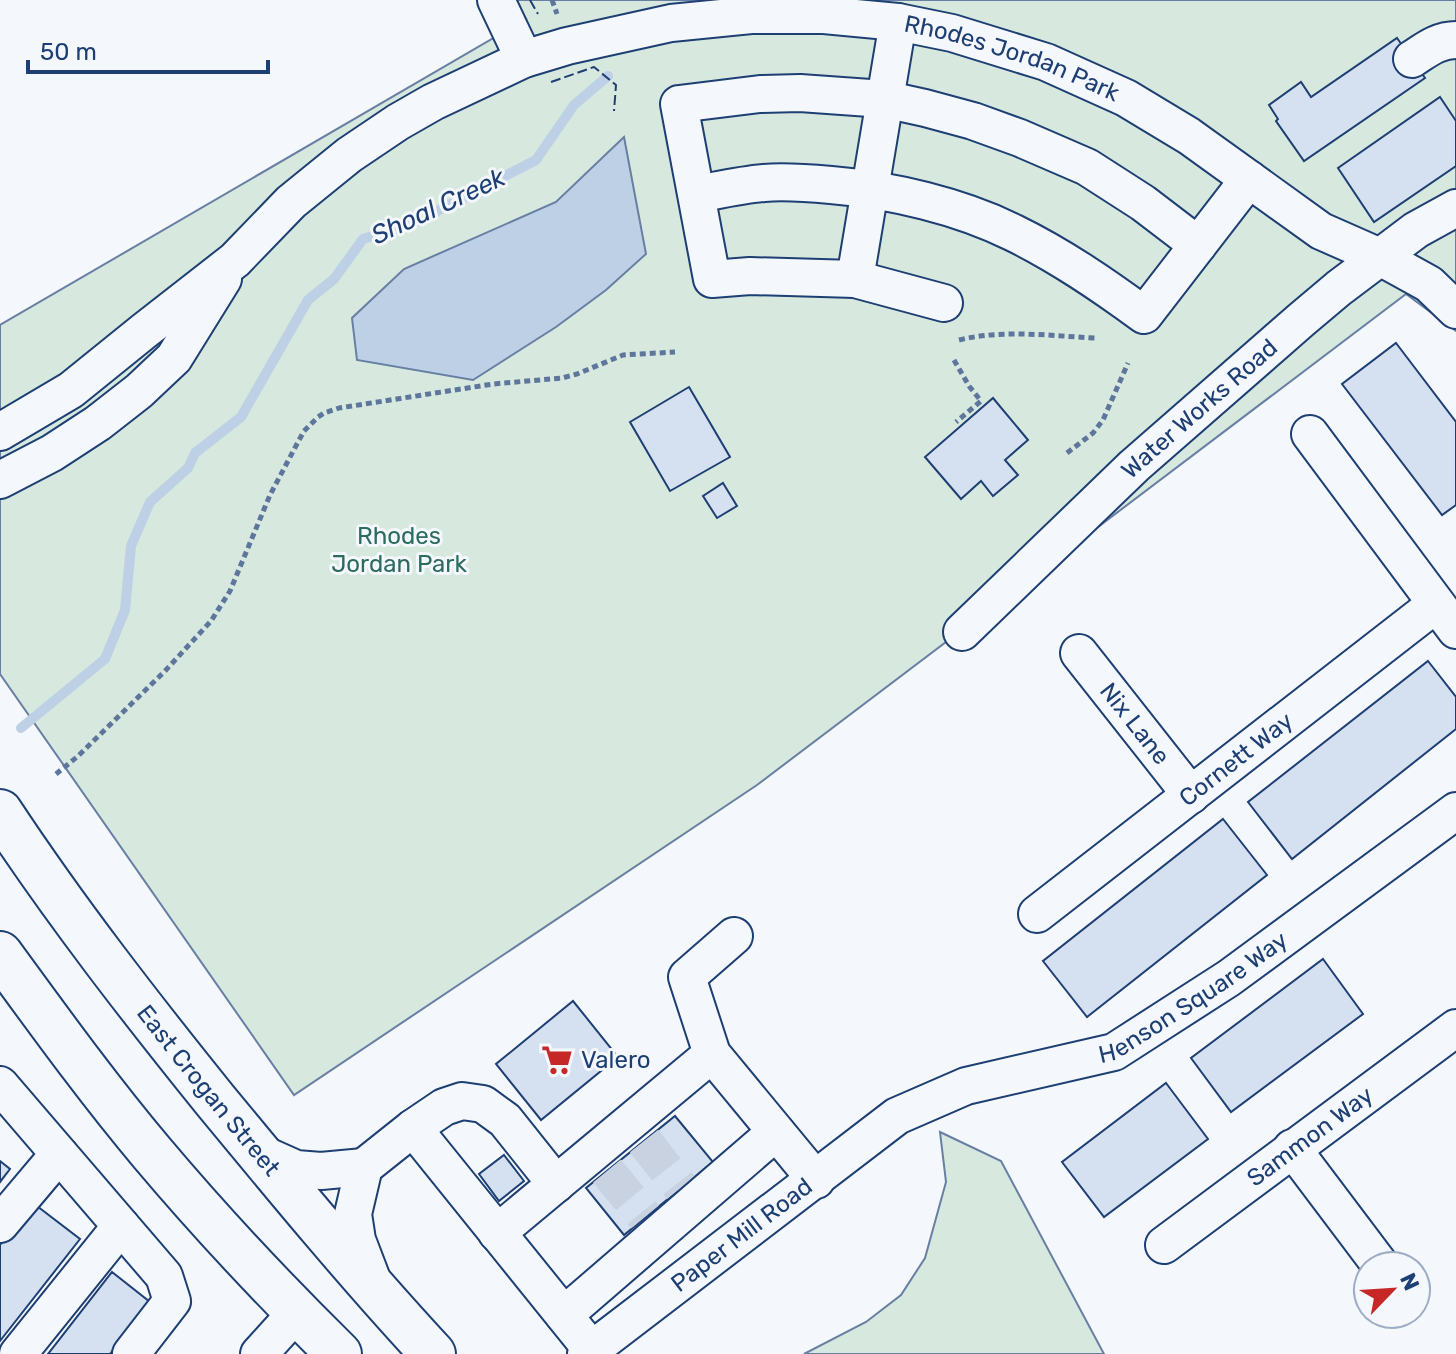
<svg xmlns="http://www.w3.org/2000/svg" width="1456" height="1354" font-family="Rubik,sans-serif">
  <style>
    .green { fill: #d7e8df; stroke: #687fa3; stroke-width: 2 }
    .water { fill: #bed0e5; stroke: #687fa3; stroke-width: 2 }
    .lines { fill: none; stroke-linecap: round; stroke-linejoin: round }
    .stream { stroke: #bed0e5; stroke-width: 10 }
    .building { fill: #d5e0f0; stroke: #1d3f73; stroke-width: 2 }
    .minor-tunnel { stroke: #c9d2e0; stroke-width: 36; stroke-dasharray: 36 18; stroke-linecap: butt }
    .minor-casing { stroke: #1d3f73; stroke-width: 40 }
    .major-casing { stroke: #1d3f73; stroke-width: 48 }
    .path { stroke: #5e769c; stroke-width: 5; stroke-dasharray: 6 4; stroke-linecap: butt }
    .minor { stroke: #f4f7fb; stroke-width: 36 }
    .major { stroke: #f4f7fb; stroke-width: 44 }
    .fence { stroke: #1d3f73; stroke-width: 2; stroke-dasharray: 10 4; stroke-linecap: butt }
    .labels { text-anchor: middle; stroke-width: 6; stroke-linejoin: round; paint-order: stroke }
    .street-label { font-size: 24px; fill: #1d3f73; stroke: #f4f7fb }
    .park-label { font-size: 24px; fill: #2c6c60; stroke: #f4f7fb }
    .poi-label { font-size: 24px; fill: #1d3f73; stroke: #f4f7fb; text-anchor: start }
    .water-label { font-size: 26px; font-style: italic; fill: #1d3f73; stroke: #f4f7fb }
  </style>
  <rect width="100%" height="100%" fill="#f4f7fb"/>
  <path class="green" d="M512,0H1456V331L1406,294L757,785L294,1095L0,674V325L526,19Z
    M940,1132L1001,1161L1104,1354H804L866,1322L901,1295L925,1258L946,1182Z"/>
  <path class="water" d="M624,137L646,254L606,290L556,327L473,380L357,360L352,318L404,269L556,202Z"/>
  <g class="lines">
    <path class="stream" d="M21,728L105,659L125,610L131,546L150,502L188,468L195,453L241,417L308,300L334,279L363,239L416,222L536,160L574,105L608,76"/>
  </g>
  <path class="building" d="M1397,38L1425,78L1304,161L1276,121L1278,119L1269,105L1301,82L1311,97Z
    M1440,97L1456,121V166L1374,222L1338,168Z
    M1396,343L1456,422V505L1442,515L1342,384Z
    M689,387L730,457L670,491L630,422Z
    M993,398L1028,440L1005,460L1018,475L993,496L981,481L961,499L925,457Z
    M723,483L737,506L717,518L703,496Z
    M1428,661L1456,697V729L1292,859L1248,802Z
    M1223,819L1267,875L1087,1017L1043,961Z
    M1323,959L1363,1014L1231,1112L1191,1058Z
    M573,1001L618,1057L541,1120L496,1064Z
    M1166,1083L1208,1139L1104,1217L1062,1162Z
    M675,1116L713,1162L624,1235L586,1188Z
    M504,1155L524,1181L499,1201L479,1174Z
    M0,1161L10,1169L0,1182Z
    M33,1203L80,1239L0,1341V1245Z
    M112,1272L150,1302L110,1354H48Z"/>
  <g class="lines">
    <path class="minor-tunnel" d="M644,1141L681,1188
      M607,1171L645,1217"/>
    <defs>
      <g id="minor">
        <path d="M496,0L524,59"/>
        <path d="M1412,59C1426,50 1438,40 1456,40"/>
        <path d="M697,194C719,190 741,185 764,183C785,181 809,183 831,185C891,190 960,206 1014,233C1061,256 1103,285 1144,315L1249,179"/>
        <path d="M855,279L898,22"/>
        <path d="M944,303L855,279L750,276L712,279L679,104L760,94L800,93L884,99L925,108L973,121L1020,138L1087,167L1143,203L1198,245"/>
        <path id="s1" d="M0,432L71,390L144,331L235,260L291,202L349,155L398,122L433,102L524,59L567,46L671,23L751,15H824L898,22L952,33L1046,62L1126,98L1189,136L1321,231L1380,257L1429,284L1456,310"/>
        <path d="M1310,434L1456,630"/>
        <path d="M0,480L52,453L98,423L139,391L174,358L223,279"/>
        <path id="s2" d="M962,632L1134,466L1301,320L1339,288L1416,230L1456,208"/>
        <path id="s3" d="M1079,653L1191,795"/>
        <path id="s4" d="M1037,914L1436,604"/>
        <path d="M734,936L687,977L712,1054L816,1180"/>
        <path d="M0,1085L164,1276L172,1301L131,1354"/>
        <path d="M413,1128L592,1350"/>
        <path d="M1292,1148L1381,1266"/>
        <path d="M258,1152L296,1169L321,1171L364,1167"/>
        <path d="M0,1224L59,1154"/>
        <path d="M497,1233L712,1054"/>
        <path id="s5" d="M1164,1245L1456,1028"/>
        <path d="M373,1282L357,1240L353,1214L364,1167L413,1128L444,1107L462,1101L483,1104L505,1120L556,1184"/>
        <path d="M564,1315L776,1132"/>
        <path d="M18,1354L121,1226"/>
        <path d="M259,1354L297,1312"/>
        <path id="s6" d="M586,1354L897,1116L966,1086L1114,1052L1229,978L1456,811"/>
      </g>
      <g id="major">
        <path id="s7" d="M0,812C66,912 140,1007 215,1100C286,1186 357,1272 433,1354"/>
        <path d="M0,954C49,1021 98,1089 152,1153C211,1223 274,1290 339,1354"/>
      </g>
    </defs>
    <use href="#minor" class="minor-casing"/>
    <use href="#major" class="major-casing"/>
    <path class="path" d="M552,0L557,14
      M959,340C1004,329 1050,336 1096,338
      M954,360L969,386L981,401L956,422
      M1067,453L1093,433L1103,420L1128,363
      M56,774L77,757L165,671L211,621L230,591L270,495L298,442L304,431L318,417L324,413L339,408L493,384L562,378L577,374L623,355L675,352"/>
    <use href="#minor" class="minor"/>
    <use href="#major" class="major"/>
    <path class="fence" d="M530,0L538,14
      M551,82L594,67L616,85L614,111"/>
  </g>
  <defs>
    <symbol id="supermarket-bare" viewBox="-9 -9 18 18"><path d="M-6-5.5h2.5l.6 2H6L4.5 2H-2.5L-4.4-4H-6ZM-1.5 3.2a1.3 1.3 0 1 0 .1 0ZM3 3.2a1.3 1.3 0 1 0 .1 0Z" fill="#c62828" stroke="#f4f7fb" stroke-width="2.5" paint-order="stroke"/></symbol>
  </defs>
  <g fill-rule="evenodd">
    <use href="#supermarket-bare" x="535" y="1038" width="44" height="44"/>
  </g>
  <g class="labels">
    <g class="street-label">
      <text dy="8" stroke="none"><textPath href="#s1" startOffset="1146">Rhodes Jordan Park</textPath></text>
      <text dy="8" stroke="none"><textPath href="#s2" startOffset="326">Water Works Road</textPath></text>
      <text dy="8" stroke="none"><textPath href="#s3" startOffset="90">Nix Lane</textPath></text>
      <text dy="8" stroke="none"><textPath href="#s4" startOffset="252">Cornett Way</textPath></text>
      <text dy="8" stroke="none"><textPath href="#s6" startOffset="714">Henson Square Way</textPath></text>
      <text dy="8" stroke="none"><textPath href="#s7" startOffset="348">East Crogan Street</textPath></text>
      <text dy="8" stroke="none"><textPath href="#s5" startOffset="182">Sammon Way</textPath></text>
      <text dy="8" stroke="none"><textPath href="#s6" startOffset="196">Paper Mill Road</textPath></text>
    </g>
    <g class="park-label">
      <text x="399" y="544">Rhodes<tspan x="399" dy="28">Jordan Park</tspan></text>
    </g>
    <g class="poi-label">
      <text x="581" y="1068">Valero</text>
    </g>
    <g class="water-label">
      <text transform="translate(438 206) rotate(-25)" y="9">Shoal Creek</text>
    </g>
  </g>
  <g transform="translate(1392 1290) rotate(65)"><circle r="38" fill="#f4f7fb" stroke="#9eadc5" stroke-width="2"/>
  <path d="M0-6L14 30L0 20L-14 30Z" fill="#c62828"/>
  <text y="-12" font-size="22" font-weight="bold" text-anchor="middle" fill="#1d3f73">N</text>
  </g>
  <path d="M28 60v12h240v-12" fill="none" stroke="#1d3f73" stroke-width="4"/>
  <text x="40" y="60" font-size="24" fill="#1d3f73" stroke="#f4f7fb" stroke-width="6" paint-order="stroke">50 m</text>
</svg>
